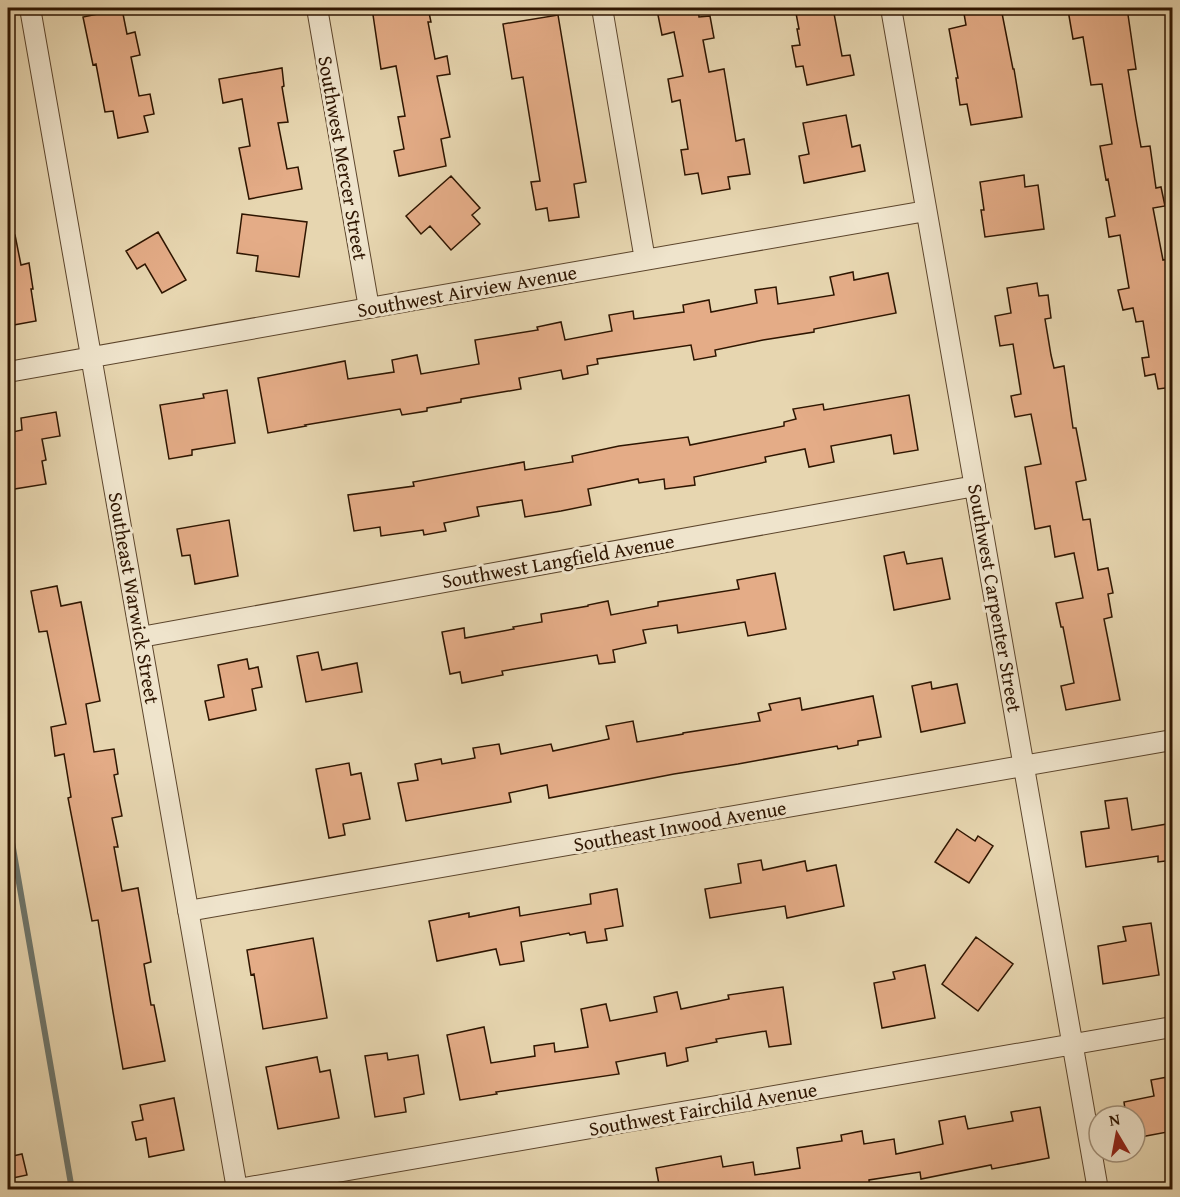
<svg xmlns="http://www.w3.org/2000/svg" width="1180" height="1197" font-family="'Gentium Book Plus',serif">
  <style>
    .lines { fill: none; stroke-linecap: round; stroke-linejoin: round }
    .stream { stroke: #6e766c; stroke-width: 6 }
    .building { fill: #e4ac87; stroke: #2e1500; stroke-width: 1.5 }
    .minor-casing { stroke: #5c452c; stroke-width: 22 }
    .minor { stroke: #efe4cc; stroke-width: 20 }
    .labels { text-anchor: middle; stroke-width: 6; stroke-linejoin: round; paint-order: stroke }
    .street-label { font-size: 20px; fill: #2e1500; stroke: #efe4cc }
  </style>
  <rect width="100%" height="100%" fill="#e7d6b0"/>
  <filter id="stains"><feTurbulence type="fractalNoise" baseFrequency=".00333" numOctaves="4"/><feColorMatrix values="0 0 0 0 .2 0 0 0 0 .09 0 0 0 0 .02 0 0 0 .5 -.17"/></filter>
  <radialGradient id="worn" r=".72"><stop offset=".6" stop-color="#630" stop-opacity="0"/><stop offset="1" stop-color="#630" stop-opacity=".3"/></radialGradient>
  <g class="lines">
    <path class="stream" d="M8,819L72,1190"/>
  </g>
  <path class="building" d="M372,8H428L431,22H428L435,59L447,56L450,74L437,76L450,137L441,139L446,166L399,176L394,151L404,149L398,117L405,116L396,66L381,69Z
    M670,8H698L699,17L710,16L714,38L703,40L709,72L724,69L736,141L744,139L750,174L728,177L730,189L702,194L698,173L685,175L681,150L688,149L680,100L672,102L668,79L683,76L674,32L662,35L657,10Z
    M795,8H833L842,56L850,55L854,75L807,85L803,66L796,67L792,46L800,45L797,29H799Z
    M963,8H1001L1013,69H1014L1022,117L971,125L967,104L960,105L956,78H958L949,29L966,25Z
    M1079,8H1127L1136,69L1128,70L1136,119L1141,147L1150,146L1156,188L1161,187L1165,206L1153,208L1163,260L1173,258V281L1167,282L1173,308V387L1158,389L1155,374L1145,376L1142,358L1149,357L1143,321L1136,322L1133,308L1123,310L1118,290L1129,288L1120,235L1109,237L1106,218L1115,216L1108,179L1106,180L1100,146L1112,144L1102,84L1091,85L1083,37L1073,39L1068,10Z
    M122,9L127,34L135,32L140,55L131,57L139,96L150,94L154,114L144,116L148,132L118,138L113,111L105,112L96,64L93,65L83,17Z
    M558,15L586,182L574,184L579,217L549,221L547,208L536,210L531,182L540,181L523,77L512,79L503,24Z
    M282,68L284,86L282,87L288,122L278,123L287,169L298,167L302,189L249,199L239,148L250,146L242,99L223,103L219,79Z
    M846,115L852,147L860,145L865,171L804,183L799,156L809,154L803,123Z
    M1024,175L1025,187L1038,185L1044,229L985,237L981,210H984L980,182Z
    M451,176L480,208L472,215L480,224L451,250L430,226L421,234L406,216Z
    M242,214L307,222L299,277L256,271L258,256L237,253Z
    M158,232L186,280L162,293L145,264L137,269L126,251Z
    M15,235L21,265L29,263L33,289H31L36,321L8,326V236Z
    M853,272L854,280L888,273L896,313L814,329V332L763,340L715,350L716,356L694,360L691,345L597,359L598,364L587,366L588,374L563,379L561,370L519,378L521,389L461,399V402L427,408V411L402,415L400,409L305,425L306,426L268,433L258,378L345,361L348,379L394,372L392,360L417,355L421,374L479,364L475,340L538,330L537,327L561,322L565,340L612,331L609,315L633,311L634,319L684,312L683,305L709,300L711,312L757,303L755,290L776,287L778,304L834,295L830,277Z
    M1037,283L1039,296L1048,295L1051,318L1045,319L1051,355L1054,368L1064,366L1073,428H1076L1086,480L1076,482L1083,520L1090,519L1098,570L1108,568L1113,593L1108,594L1112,617L1104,619L1120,700L1066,710L1061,686L1074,683L1063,627H1061L1056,603L1083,598L1074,553L1055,557L1050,526L1035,529L1025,467L1041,464L1031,414L1015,417L1011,396L1021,394L1013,344L1000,346L995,316L1011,313L1007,288Z
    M227,390L235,443L192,450V455L169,459L160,405L204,398L203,394Z
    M909,395L918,450L894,454L891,435L831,446L834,462L809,467L805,449L765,457L766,462L694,477L695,485L665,489L664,479L639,483L638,479L588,489L591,505L561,511L525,517L522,500L477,507L479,516L444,523L446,531L424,535L423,530L381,536L380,527L354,531L348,495L414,486L413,482L524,462L525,470L573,462L572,456L619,446L688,437L690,445L784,426V422L796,419L793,409L823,404L824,410Z
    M56,412L60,436L42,439L46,460L42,461L46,484L8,490V433L22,430L21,418Z
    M229,520L238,576L195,584L190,555L182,556L177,529Z
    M904,552L907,564L942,558L950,599L894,610L884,556Z
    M775,573L786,629L748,636L745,622L678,633L677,625L643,630L646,643L613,650L615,662L599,664L597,655L502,671L503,675L462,683L460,672L450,674L442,632L464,628L465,638L514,629L513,627L542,622L541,614L588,606V605L608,601L611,615L658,606V602L739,589L737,580Z
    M57,586L61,606L81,602L100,701L86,704L94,752L114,749L118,774L114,775L122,816L112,818L118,847H114L122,891L138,888L151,962L144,964L151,1005H154L165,1061L123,1069L113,1012L98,920L92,921L68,798L71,797L64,754L55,756L51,727L66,724L47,631L39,632L33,602L31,591Z
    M318,652L322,670L357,663L362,692L306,702L297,656Z
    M247,659L249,669L258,667L262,687L252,689L256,710L209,720L205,701L224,697L218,665Z
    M931,682L932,689L957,684L965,723L921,732L912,686Z
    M873,696L881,737L858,741V745L838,749L837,746L738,764L674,774L549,798L547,785L509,793L511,802L406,821L398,783L418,780L415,764L441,759L442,764L475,758L473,748L499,744L501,754L551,744L553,751L609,739L606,726L633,721L637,742L683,734V733L760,721L758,713L771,710L769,704L800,698L802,710Z
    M349,763L351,775L361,773L370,819L343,824L345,835L329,838L316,769Z
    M1127,798L1132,830L1173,823V860L1158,862V856L1086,867L1081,832L1109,828L1105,801Z
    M957,829L975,841L978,836L993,846L969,883L935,862Z
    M761,860L763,870L805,861L807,871L836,865L844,906L787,918L785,906L710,918L705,889L741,883L738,864Z
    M617,889L623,926L605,929L607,940L587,943L585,932L570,935L569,933L521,942L524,961L500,965L496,949L437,961L429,921L469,913V917L519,907L520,916L591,904L590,894Z
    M1151,923L1159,975L1103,984L1098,946L1126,941L1123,927Z
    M976,937L1013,964L978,1011L942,984Z
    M313,938L327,1018L263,1029L254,974L251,975L247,950Z
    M925,965L935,1018L882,1028L874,983L895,979L893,972Z
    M783,987L791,1044L769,1047L766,1031L716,1039L717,1042L686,1048L688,1061L667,1066L665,1053L616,1062L619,1074L496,1092L497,1094L460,1100L447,1035L484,1027L491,1063L535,1056L534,1046L554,1043L555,1052L588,1047L581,1009L606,1004L610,1021L657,1012L654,997L677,992L681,1009L729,999L728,995Z
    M387,1053L388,1060L418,1055L424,1094L404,1098L406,1112L375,1117L365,1056Z
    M317,1057L320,1072L330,1070L339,1118L278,1129L266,1067Z
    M1173,1076V1131L1135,1138V1116H1126L1124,1102L1154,1096L1151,1080Z
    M174,1098L184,1150L149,1157L146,1138L136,1140L132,1122L143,1120L140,1105Z
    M1040,1107L1049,1158L992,1169L991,1165L921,1179L920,1172L869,1180L870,1190H660L656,1168L721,1156L723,1167L753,1162L755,1175L800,1168L797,1148L842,1141L841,1135L862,1131L864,1144L894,1139L896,1154L943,1144L939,1121L965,1116L968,1129L1013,1121L1011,1112Z
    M22,1154L27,1175L8,1179V1157Z"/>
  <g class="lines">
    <defs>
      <path id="minor" d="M30,8L237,1189
        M317,8L369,308
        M602,8L645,260
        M891,8L1098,1190
        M8,372L369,308L926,211
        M141,637L975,486
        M188,911L1172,740
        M233,1190L1172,1027"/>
    </defs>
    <use href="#minor" class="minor-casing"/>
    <use href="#minor" class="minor"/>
  </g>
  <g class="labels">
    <g class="street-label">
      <text transform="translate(343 158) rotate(80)" y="7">Southwest Mercer Street</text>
      <text transform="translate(467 291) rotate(-10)" y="7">Southwest Airview Avenue</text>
      <text transform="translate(558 561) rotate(-10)" y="7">Southwest Langfield Avenue</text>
      <text transform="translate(134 598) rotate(80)" y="7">Southeast Warwick Street</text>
      <text transform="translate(995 598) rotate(80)" y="7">Southwest Carpenter Street</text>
      <text transform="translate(680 826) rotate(-10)" y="7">Southeast Inwood Avenue</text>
      <text transform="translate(703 1109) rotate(-10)" y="7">Southwest Fairchild Avenue</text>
    </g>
  </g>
  <rect width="1180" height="1197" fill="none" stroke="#e7d6b0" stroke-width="30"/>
  <rect x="9" y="9" width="1162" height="1179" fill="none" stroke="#2e1500" stroke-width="3"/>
  <rect x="15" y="15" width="1150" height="1167" fill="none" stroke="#2e1500" stroke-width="1.5"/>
  <g transform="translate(1117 1134) rotate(350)"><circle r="28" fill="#efe4cc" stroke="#a2917a" stroke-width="1.5"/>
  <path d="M0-4.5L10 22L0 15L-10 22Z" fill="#8f2418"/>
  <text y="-9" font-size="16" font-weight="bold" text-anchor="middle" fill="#2e1500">N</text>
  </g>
  <rect width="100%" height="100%" filter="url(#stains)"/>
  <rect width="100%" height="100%" fill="url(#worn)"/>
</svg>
